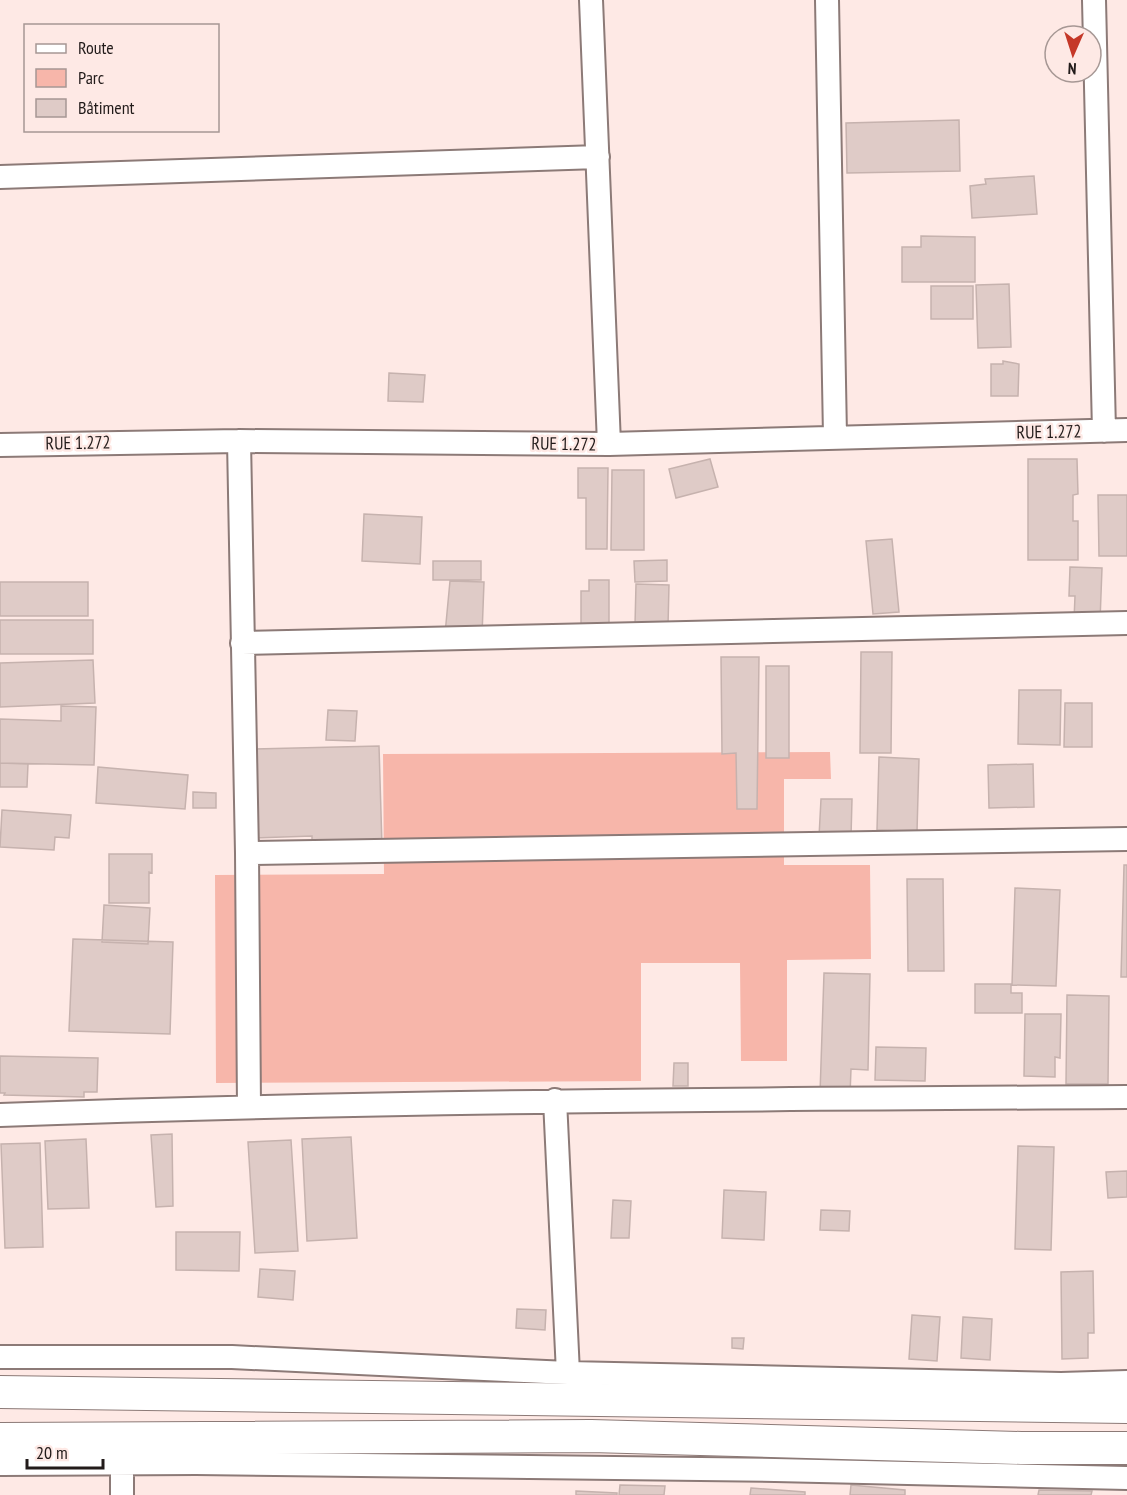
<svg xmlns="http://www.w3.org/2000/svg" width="1127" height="1495" font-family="'PT Sans Narrow',sans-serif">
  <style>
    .green { fill: #f7b6aa }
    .building { fill: #dfcbc7; stroke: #c6b2ae; stroke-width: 1.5 }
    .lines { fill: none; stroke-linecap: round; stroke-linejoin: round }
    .street-casing { stroke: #8c7a77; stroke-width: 26 }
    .secondary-casing { stroke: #8c7a77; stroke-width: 34 }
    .street { stroke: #fff; stroke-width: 22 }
    .secondary { stroke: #fff; stroke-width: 32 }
    .labels { text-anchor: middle; stroke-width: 5; stroke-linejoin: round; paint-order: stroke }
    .street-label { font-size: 18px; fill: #221b1a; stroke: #fee9e5 }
  </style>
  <rect width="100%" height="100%" fill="#fee9e5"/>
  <path class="green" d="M830,752L831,779H784V865H870L871,959L787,960V1061H741L740,963H641V1081L216,1083L215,875L384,874L383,754Z"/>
  <path class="building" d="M959,120L960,171L847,173L846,123Z
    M1034,176L1037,214L972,218L970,186L986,184L985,179Z
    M921,236L975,237V282H902V247H921Z
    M1009,284L1011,347L978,348L976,285Z
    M931,286H973V319H931Z
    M1003,361L1019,364L1018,396H991V364H1003Z
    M389,373L425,375L423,402L388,401Z
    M710,459L718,487L676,498L669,469Z
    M1028,459H1077L1078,494L1073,495V521H1078V560H1028Z
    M578,468H608L607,549H586V498H578Z
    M612,470H644V550H611Z
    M1098,495H1127V556H1099Z
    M364,514L422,517L420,564L362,561Z
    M892,539L899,612L873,614L866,541Z
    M667,560V581L635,582L634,561Z
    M433,561H481V580H433Z
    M1070,567L1102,568L1100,621L1074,620L1075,596H1069Z
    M589,580H609V629H581V591H589Z
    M450,581L484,582L482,635L445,634Z
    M0,582H88V616H0Z
    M636,584L669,585L668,626L635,625Z
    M0,620H93V654H0Z
    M861,652H892L891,753H860Z
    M721,657H759L757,809H737L736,753L722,754Z
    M93,660L95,703L0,707V663Z
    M766,666H789V758H766Z
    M1019,690H1061L1060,745L1018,744Z
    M1065,703H1092V747H1064Z
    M61,706L96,707L94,765L0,763V719L61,721Z
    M328,710L357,711L355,741L326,740Z
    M379,746L382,846L312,847V836L254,838L252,749Z
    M879,757L919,759L917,832L877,830Z
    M0,763L28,764L27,787H0Z
    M1033,764L1034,807L989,808L988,765Z
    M98,767L188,775L185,809L96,803Z
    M193,792L216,793V808H193Z
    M821,799H852L851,837H819Z
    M2,810L71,815L69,838L55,837L54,850L0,847Z
    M109,854H152V873L149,872V903H109Z
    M1124,865H1127V977H1121Z
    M907,879H943L944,971H908Z
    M1015,888L1060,890L1056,986L1012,985Z
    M104,905L150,908L148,944L102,942Z
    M73,939L173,942L170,1034L69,1031Z
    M824,973L870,974L868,1070L851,1069L850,1095L820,1094Z
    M975,984H1011V993H1022V1013H975Z
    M1067,995L1109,996L1108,1084H1066Z
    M1025,1014H1061L1060,1058L1055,1057V1077L1024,1076Z
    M876,1047L926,1048L925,1081L875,1080Z
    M0,1056L98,1058L97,1092H84V1097L4,1095L5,1093H0Z
    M674,1063H688V1086H673Z
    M172,1134L173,1206L156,1207L151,1135Z
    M351,1137L357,1238L307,1241L302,1139Z
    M86,1139L89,1208L48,1209L45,1141Z
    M291,1140L298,1251L255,1253L248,1142Z
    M40,1143L43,1247L5,1248L1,1144Z
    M1018,1146L1054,1147L1051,1250L1015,1249Z
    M1127,1171V1197L1108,1198L1106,1172Z
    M724,1190L766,1192L764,1240L722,1238Z
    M613,1200L631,1201L629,1238H611Z
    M821,1210L850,1211L849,1231L820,1230Z
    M176,1232H240L239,1271L176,1270Z
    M260,1269L295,1271L293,1300L258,1297Z
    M1093,1271L1094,1333H1088V1358L1062,1359L1061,1272Z
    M517,1309L546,1310L545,1330L516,1328Z
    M912,1315L940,1317L937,1361L909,1359Z
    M963,1317L992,1319L990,1360L961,1358Z
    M732,1338H744L743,1349L732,1348Z
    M620,1485L665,1486L664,1495H619Z
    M851,1485L905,1490V1495H850Z
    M751,1488L805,1492V1495H750Z
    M1039,1490L1092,1491L1091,1495H1038Z
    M576,1491L617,1493V1495H576Z"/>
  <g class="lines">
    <defs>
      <path id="street" d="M591,0L609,444
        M827,0L835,436
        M1094,0L1104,431
        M0,177L598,157
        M239,441L247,853L249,1106
        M0,445L239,441L609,444L1127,430
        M242,643L1127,623
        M247,853L1127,839
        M555,1100L568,1373
        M0,1115C376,1101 751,1099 1127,1097
        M0,1357H232L568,1373L1061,1384L1127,1382
        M0,1464L196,1463L775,1470L1127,1478
        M122,1495V1464"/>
      <path id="secondary" d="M0,1392L1127,1407
        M0,1439L591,1436L1021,1448H1127"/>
    </defs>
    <use href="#street" class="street-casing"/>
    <use href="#secondary" class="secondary-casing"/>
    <use href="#street" class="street"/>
    <use href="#secondary" class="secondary"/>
  </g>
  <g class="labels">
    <g class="street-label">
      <text transform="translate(1049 432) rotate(-1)" y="6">RUE 1.272</text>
      <text transform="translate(78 443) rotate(-1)" y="6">RUE 1.272</text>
      <text transform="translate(564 444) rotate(1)" y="6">RUE 1.272</text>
    </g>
  </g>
  <rect x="24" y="24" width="195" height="108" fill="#fee9e5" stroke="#a69794" stroke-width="1.5"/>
  <rect x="36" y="44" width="30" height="9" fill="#ffffff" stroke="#a69794" stroke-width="1.5"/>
  <text x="78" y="54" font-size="18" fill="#221b1a">Route</text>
  <rect x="36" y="69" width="30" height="18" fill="#f7b6aa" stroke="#a69794" stroke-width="1.5"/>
  <text x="78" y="84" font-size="18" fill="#221b1a">Parc</text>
  <rect x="36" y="99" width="30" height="18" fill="#dfcbc7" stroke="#a69794" stroke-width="1.5"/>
  <text x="78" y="114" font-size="18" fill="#221b1a">Bâtiment</text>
  <g transform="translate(1073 54) rotate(183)"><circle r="28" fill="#fee9e5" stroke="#a69794" stroke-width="1.5"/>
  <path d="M0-4.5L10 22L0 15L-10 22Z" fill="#c53828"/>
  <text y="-9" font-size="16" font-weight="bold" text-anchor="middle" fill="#221b1a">N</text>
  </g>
  <path d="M27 1459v9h76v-9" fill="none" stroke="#221b1a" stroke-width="3"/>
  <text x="36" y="1459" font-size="18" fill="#221b1a" stroke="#fee9e5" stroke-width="4.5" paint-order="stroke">20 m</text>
</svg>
